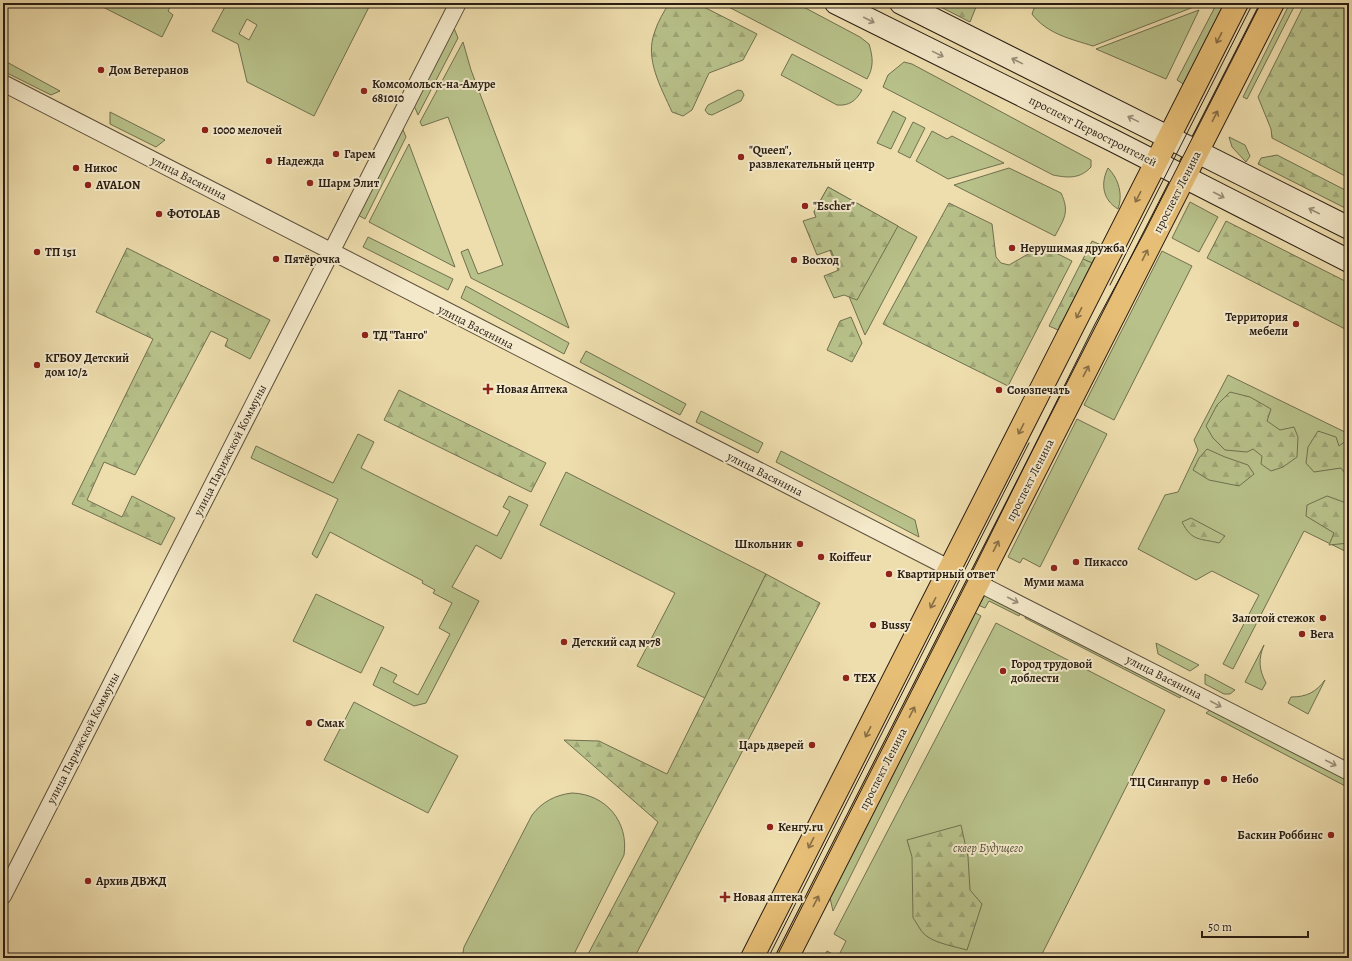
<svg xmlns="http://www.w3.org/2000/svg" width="1352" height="961" font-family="Alegreya,serif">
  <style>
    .green { fill: #b8c18a; stroke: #70704f; fill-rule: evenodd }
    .forest { fill: url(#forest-firs); stroke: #70704f }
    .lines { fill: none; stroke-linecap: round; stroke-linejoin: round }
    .street-casing { stroke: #5a4e3a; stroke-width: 18 }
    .secondary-casing { stroke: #291e14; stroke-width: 24 }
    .highway-casing { stroke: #291e14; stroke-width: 24 }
    .street { stroke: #f4e9ca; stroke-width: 16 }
    .secondary { stroke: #f4e9ca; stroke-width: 22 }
    .highway { stroke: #e7be76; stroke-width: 22 }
    .tram { stroke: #291e14; stroke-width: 1 }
    .oneway { stroke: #998e78 }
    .oneway2 { stroke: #886e45 }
    .poi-dot { fill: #8f2418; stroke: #f4e9ca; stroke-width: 1.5 }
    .labels { text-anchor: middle; stroke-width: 4; stroke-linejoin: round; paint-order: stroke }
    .poi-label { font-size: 12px; font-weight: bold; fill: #291e14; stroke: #f4e9ca; text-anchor: start }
    .street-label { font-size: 12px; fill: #291e14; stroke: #f4e9ca }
    .park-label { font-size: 12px; font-style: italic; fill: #544f37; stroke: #f4e9ca }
  </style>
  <defs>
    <pattern id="forest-firs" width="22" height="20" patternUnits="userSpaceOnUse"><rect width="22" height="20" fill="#b8c18a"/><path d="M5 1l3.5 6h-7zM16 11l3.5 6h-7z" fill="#9ea576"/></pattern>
  </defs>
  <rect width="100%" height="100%" fill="#eeddad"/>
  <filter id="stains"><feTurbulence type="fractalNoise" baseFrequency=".005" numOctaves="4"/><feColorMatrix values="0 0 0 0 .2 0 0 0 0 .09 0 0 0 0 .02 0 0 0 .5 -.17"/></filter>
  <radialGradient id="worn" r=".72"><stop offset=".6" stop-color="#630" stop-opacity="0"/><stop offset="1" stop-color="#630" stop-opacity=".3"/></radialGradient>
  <path class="green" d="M95,3H172L168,11L173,15L162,37Z
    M227,3H371L314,116L247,82L238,44L212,31ZM247,19L257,25L249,40L239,34Z
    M721,3H796L860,37L869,44C873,57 874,67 867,79Z
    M1036,3H1204L1093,46C1071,39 1047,34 1032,14Z
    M1217,3H1227L1185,85L1177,80Z
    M1290,3H1296L1247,99L1243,97Z
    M1199,10L1166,79L1096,49Z
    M454,28L458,38L418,115L413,103Z
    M463,42L471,70L569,328L471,278L461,252L468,249L478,274L503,265L448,117L422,126L420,122Z
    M792,54L862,90C856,101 849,106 837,105L781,75Z
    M3,60L60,91L51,95L3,71Z
    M904,62L912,64L1091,160V167C1080,179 1068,178 1053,175L883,87L888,75Z
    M738,90L742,91L744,95L741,101L712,115L708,114L705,110L708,105Z
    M893,111L906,118L891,149L877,143Z
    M110,112L165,140L156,147L110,124Z
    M913,122L925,128L910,158L898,152Z
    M401,125L406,137L365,219L356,214Z
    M932,131L947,139L952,136L1004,163L948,179L916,161Z
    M1229,137L1245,145L1250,156L1246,162L1232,147Z
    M409,144L455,267L369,222Z
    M1009,168L1061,193C1070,212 1064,219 1055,236L954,185Z
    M1108,168C1119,179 1123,195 1118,209C1103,200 1100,184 1108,168Z
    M828,187L917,237L865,335L814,212Z
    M1190,202L1218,217L1199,252L1172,238Z
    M368,237L453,279L448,290L363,247Z
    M1092,241L1101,245L1092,263L1083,259Z
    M1162,251L1192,266L1114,420L1084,405Z
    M466,286L569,343L564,354L461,298Z
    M586,351L686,404L680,415L580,362Z
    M1228,375L1349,434V553L1304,531L1233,669L1223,664L1259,595L1212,571L1196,580L1138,549L1165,495L1178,492L1198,450L1194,440Z
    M701,411L763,443L758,453L696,422Z
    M1077,419L1107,434L1040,567L1023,558L1020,563L1008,557Z
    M358,434L374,442L361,468L497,536L510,511L503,507L509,496L528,505L501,559L476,545L452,587L479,601L426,703L414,706L373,685L381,667L397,675L393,682L418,695L450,634L439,628L452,603L433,593L435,590L422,583L423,581L330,532L317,558L312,554L338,499L251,458L256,446L333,483Z
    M781,451L915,520L919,537L776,462Z
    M566,472L766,574L705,698L637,666L675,593L540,525Z
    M316,594L384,627L361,673L293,641Z
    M985,594L1022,610L1019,616L989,601L985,608L978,605Z
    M1028,611L1183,691L1180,698L1025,618Z
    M974,612L981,616L833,911L830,898Z
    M996,623L1165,710L1040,958H823L827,951L838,957L846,941L834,934Z
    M1156,643L1199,665L1190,671L1158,654Z
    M1264,645C1258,659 1259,670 1266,683L1262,690L1245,682Z
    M1205,674L1235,690L1230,694H1224L1205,684Z
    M1325,680L1308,714L1288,703L1291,697C1307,697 1316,692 1325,680Z
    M354,702L458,756L428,813L324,760Z
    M1214,707L1349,778V788L1206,713Z
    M572,793C606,794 629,822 624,855L572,958H462L464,947L532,815C542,802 555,795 572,793Z"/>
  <path class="forest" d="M669,3H696L757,34L743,60L709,73L692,110L683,116L672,112C661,87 644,59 655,31C658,21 664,12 669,3Z
    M933,3H969L976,7L970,22Z
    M1305,3H1349V178L1272,138L1271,129L1258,97Z
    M1277,155L1349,192V210L1258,164L1261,158Z
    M828,187L898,226L857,300L844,295L834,298L824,276L839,270L831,250L817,255L803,221L816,217L814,212Z
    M949,203L992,224L996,257L1001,263L1009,265L1042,246L1072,261L1008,386L883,324Z
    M1226,221L1349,283V331L1207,258Z
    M127,248L270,320L250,359L225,346L228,339L211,331L135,475L104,462L87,500L122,517L132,496L175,518L161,545L72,504L153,339L96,312Z
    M1083,259L1092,263L1058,330L1049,326Z
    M851,317L862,343L852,362L827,350L840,321Z
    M399,390L546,463L531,492L384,420Z
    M1230,392L1250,397L1271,409L1267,421L1280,430L1294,427L1298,437L1297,457L1283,467L1271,471L1261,464L1262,456L1253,449L1247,452L1225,450L1213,438L1206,426L1217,405Z
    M1318,431L1336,437L1339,446L1346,441L1349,443V478L1341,468L1314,472L1306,463L1308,447Z
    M1207,449L1225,457L1248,465L1254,474L1239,486L1209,480L1193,470L1199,458Z
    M1327,496L1349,504V543L1329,545L1334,533L1306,516L1307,505Z
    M1191,518L1225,536L1219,543C1200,538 1192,542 1182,522Z
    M766,574L820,603L634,958H586L658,822L564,740L599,741L667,774Z
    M961,825L968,857L970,890L982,904L967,950C956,947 936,943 928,937C920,932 918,924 913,918L912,857L907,840Z"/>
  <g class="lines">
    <defs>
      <path id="street" d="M3,83L951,569
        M978,583L1349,772
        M3,896L458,3"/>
      <path id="secondary" d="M836,3L1112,140L1349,261
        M901,3L1349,228"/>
      <path id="highway" d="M752,958L1237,3
        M787,958L1273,3"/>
    </defs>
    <use href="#street" class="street-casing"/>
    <use href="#secondary" class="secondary-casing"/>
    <use href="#highway" class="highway-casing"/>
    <use href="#street" class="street"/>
    <use href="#secondary" class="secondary"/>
    <use href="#highway" class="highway"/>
    <path class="tram" d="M1110,285L1253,3
      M768,958L1029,443
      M776,958L969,578L1095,324L1144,233L1261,3"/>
  </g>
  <defs><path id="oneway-shaft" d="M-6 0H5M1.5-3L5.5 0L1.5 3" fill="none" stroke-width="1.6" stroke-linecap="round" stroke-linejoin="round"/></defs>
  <g class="oneway">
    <use href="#oneway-shaft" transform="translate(869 20) rotate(27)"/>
    <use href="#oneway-shaft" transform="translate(938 54) rotate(26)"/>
    <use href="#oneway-shaft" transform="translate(1017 61) rotate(-154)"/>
    <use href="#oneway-shaft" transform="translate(1133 119) rotate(-154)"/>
    <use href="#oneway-shaft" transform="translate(1219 195) rotate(27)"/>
    <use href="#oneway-shaft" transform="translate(1314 211) rotate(-153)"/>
    <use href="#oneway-shaft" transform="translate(1013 600) rotate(27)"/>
    <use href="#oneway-shaft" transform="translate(1216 704) rotate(28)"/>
    <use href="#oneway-shaft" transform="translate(1331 763) rotate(27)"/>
  </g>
  <g class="oneway2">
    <use href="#oneway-shaft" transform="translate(1219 38) rotate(117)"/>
    <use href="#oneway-shaft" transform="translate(1215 116) rotate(-63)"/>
    <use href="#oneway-shaft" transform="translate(1138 197) rotate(117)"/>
    <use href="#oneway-shaft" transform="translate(1145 255) rotate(-63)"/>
    <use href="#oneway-shaft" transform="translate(1079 313) rotate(117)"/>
    <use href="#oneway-shaft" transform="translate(1086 371) rotate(-63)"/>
    <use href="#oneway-shaft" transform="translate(1021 429) rotate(117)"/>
    <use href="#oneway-shaft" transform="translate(996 546) rotate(-63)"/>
    <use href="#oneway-shaft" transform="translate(933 603) rotate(117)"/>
    <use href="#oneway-shaft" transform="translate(912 712) rotate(-63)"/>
    <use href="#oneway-shaft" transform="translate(868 732) rotate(117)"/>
    <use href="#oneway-shaft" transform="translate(811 843) rotate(117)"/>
    <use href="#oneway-shaft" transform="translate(816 901) rotate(-63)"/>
  </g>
  <g class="poi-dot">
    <circle cx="101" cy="70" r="4"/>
    <circle cx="364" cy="91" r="4"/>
    <circle cx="205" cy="130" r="4"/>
    <circle cx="336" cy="154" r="4"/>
    <circle cx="741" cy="157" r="4"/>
    <circle cx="269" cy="161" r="4"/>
    <circle cx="76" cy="168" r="4"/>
    <circle cx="310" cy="183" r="4"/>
    <circle cx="88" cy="185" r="4"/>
    <circle cx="805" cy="206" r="4"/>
    <circle cx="159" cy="214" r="4"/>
    <circle cx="1012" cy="248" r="4"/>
    <circle cx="37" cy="252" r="4"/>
    <circle cx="276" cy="259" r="4"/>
    <circle cx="794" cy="260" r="4"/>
    <circle cx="1296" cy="324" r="4"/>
    <circle cx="365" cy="335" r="4"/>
    <circle cx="37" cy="365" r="4"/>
    <path d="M486 383h4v4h4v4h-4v4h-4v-4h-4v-4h4z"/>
    <circle cx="999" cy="390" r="4"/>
    <circle cx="800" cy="544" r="4"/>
    <circle cx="821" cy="557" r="4"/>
    <circle cx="1076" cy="562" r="4"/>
    <circle cx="1054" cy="568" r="4"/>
    <circle cx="889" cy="574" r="4"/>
    <circle cx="1323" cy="618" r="4"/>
    <circle cx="873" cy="625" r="4"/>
    <circle cx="1302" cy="634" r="4"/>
    <circle cx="564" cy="642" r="4"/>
    <circle cx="1003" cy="671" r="4"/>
    <circle cx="846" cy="678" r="4"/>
    <circle cx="309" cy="723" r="4"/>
    <circle cx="812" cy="745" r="4"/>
    <circle cx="1224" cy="779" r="4"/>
    <circle cx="1207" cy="782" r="4"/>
    <circle cx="770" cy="827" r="4"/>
    <circle cx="1331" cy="835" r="4"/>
    <circle cx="88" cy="881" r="4"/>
    <path d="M723 891h4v4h4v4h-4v4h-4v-4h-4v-4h4z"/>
  </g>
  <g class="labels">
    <g class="poi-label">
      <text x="109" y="74">Дом Ветеранов</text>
      <text x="372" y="88">Комсомольск-на-Амуре<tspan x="372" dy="14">681010</tspan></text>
      <text x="213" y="134">1000 мелочей</text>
      <text x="749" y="154">"Queen",<tspan x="749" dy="14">развлекательный центр</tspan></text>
      <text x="344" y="158">Гарем</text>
      <text x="277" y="165">Надежда</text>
      <text x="84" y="172">Никос</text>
      <text x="318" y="187">Шарм Элит</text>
      <text x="96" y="189">AVALON</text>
      <text x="813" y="210">"Escher"</text>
      <text x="167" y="218">ФОТОLAB</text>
      <text x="1020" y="252">Нерушимая дружба</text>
      <text x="45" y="256">ТП 151</text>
      <text x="284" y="263">Пятёрочка</text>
      <text x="802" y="264">Восход</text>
      <text x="1288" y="321" text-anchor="end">Территория<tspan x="1288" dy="14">мебели</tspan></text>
      <text x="373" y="339">ТД "Танго"</text>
      <text x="45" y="362">КГБОУ Детский<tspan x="45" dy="14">дом 10/2</tspan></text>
      <text x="496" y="393">Новая Аптека</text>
      <text x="1007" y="394">Союзпечать</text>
      <text x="792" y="548" text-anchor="end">Школьник</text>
      <text x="829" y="561">Koiffeur</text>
      <text x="1084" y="566">Пикассо</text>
      <text x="897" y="578">Квартирный ответ</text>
      <text x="1054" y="586" text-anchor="middle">Муми мама</text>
      <text x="1315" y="622" text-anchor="end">Залотой стежок</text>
      <text x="881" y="629">Bussy</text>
      <text x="1310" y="638">Вега</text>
      <text x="572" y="646">Детский сад №78</text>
      <text x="1011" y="668">Город трудовой<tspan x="1011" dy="14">доблести</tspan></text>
      <text x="854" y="682">TEX</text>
      <text x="317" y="727">Смак</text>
      <text x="804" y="749" text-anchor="end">Царь дверей</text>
      <text x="1232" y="783">Небо</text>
      <text x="1199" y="786" text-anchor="end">ТЦ Сингапур</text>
      <text x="778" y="831">Кенгу.ru</text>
      <text x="1323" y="839" text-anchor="end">Баскин Роббинс</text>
      <text x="96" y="885">Архив ДВЖД</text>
      <text x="733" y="901">Новая аптека</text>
    </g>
    <g class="street-label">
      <text transform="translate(1093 131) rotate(27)" y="4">проспект Первостроителей</text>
      <text transform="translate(189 178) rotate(27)" y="4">улица Васянина</text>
      <text transform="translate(1177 192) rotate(-63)" y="4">проспект Ленина</text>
      <text transform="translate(476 327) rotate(27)" y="4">улица Васянина</text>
      <text transform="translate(230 450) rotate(-63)" y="4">улица Парижской Коммуны</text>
      <text transform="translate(765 474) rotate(27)" y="4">улица Васянина</text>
      <text transform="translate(1030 480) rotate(-63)" y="4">проспект Ленина</text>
      <text transform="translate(1164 677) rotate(27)" y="4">улица Васянина</text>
      <text transform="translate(83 738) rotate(-63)" y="4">улица Парижской Коммуны</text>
      <text transform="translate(883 769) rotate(-63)" y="4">проспект Ленина</text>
    </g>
    <g class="park-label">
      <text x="988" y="852">сквер Будущего</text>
    </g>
  </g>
  <rect width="1352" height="961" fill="none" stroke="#eeddad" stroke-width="16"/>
  <rect x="4" y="4" width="1344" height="953" fill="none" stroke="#291e14" stroke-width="2"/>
  <rect x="8" y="8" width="1336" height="945" fill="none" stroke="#291e14"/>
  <path d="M1202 931v6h106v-6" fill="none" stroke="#291e14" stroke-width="2"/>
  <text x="1208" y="931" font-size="12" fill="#291e14" stroke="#f4e9ca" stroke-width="3" paint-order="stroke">50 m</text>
  <rect width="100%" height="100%" filter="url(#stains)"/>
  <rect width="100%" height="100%" fill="url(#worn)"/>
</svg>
